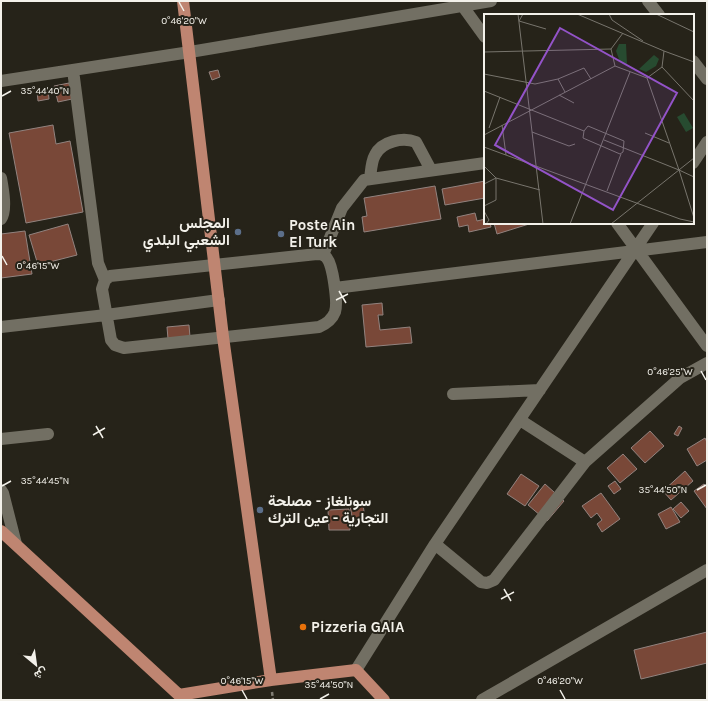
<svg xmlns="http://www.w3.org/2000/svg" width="708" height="701" font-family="Karla,Vazirmatn,sans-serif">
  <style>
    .building { fill: #794838; stroke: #92837f }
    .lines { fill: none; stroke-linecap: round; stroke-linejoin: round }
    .path { stroke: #827f76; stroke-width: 2.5; stroke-dasharray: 4 2; stroke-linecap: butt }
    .minor { stroke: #726f63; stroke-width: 12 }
    .major { stroke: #bf8571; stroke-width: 12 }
    .ticks { fill: none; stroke: #f3f1ea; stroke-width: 1.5 }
    .service-dot { fill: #5c6f8a; stroke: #262319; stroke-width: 1.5 }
    .food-dot { fill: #e8710a; stroke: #262319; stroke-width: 1.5 }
    .labels { text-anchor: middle; stroke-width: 4; stroke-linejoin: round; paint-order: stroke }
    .poi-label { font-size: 15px; font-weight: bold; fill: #f3f1ea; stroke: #262319; text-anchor: start }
    .inset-road { fill: none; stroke: #78756d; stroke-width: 1 }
    .view { fill: #9353c8; fill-opacity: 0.15; stroke: #9353c8; stroke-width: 2 }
    .inset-edge { fill: none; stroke: #f3f1ea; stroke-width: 2 }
    .ticks-label { font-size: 10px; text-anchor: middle; fill: #f3f1ea; stroke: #262319; stroke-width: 4; stroke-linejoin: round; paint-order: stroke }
  </style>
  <rect width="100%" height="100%" fill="#262319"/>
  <path class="building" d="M218,70L220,77L212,80L209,72Z
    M69,83L72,99L58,102L54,86Z
    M48,90L49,99L38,101L37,91Z
    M53,125L56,144L70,141L83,212L26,223L9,133Z
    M485,181V198L445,205L442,189Z
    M435,186L441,219L364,232L362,217L367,216L364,198Z
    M475,213L477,221L485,219V223H490L491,227L469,232L468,225L459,227L457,217Z
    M494,223H529V224L497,234Z
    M68,224L77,255L38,265L29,235Z
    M25,231L32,274L1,278V234Z
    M382,303L383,315H378L380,330L410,327L412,343L366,347L362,305Z
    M189,325L190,337L168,339L167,327Z
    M679,426L682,428L678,436L674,434Z
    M650,431L664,446L645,463L631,448Z
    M705,438L707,442V460L697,466L687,449Z
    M623,454L637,469L620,483L607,468Z
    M685,471L693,481L671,500L663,491Z
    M521,474L539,486L525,506L507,494Z
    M615,481L621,489L614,494L608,486Z
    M545,484L564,501L547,521L528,505Z
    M704,484L707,487V509L694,491Z
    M601,493L620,519L602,532L597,524L602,520L597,513L591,518L582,506Z
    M681,502L689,511L681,518L673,509Z
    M363,504L365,519L353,521L350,506Z
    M671,507L680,522L666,529L658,514Z
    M349,509L350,530H329L328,510Z
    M707,632V663L641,679L634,650Z"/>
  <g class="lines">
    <path class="path" d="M272,692L273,700"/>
    <path class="minor" d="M459,1L485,37
      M648,1L659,15
      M693,61L707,79
      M73,70L98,263L105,280
      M1,81L190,52L491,1
      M693,163L707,142
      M1,178C3,189 7,210 1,219
      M370,179C371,172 371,162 375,155C382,141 403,137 416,142L431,170
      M617,223L707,346
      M317,254C321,254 324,255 326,257C333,264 338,303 335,312C332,320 326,324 319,327L124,348L115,345L111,340L102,289L105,280L110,276Z
      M323,255L342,208L364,180L485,163
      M335,288L707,242
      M1,327L106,315L219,300
      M453,394L540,390
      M520,420L585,462
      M1,439L48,434
      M1,490L3,493L16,544
      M435,544L481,582L487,583L494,580L585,462L680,378L707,363
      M356,670L435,544L653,223
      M482,700L707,570"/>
    <path class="major" d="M183,1L223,337L271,680
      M1,531L179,695
      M179,695L271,680L356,670L384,700"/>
  </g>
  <path class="ticks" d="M179,2L184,11M2,96L11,91M2,256L7,265M339,291L346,303M336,300L348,294M701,371L706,380M96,426L103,438M93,435L105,428M2,486L11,481M697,490L706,485M504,589L511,601M501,599L514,592M242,690L247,699M560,690L565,699M320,699L329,694"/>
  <g class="service-dot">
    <circle cx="238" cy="232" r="4"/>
    <circle cx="281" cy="234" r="4"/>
    <circle cx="260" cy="510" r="4"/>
  </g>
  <circle class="food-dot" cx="303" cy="627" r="4"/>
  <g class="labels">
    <g class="poi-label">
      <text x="230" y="228" text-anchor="end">المجلس<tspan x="230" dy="17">الشعبي البلدي</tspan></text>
      <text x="289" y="230">Poste Ain<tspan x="289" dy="17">El Turk</tspan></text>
      <text x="268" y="506">سونلغاز - مصلحة<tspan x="268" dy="17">التجارية - عين الترك</tspan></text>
      <text x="311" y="632">Pizzeria GAIA</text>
    </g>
  </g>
  <g transform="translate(484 14)">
    <rect width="210" height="210" fill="#262319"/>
    <path d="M135,30H142L143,50L136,48L132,37ZM170,41L175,45L172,52L162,58L155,55ZM200,99L209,114L202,118L193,103Z" fill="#274b30"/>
    <path class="inset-road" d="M34,0L59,210M39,0L35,7L62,15M93,0L180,37L178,53L163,64M125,0L128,6L159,27M172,0L210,18M139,19L127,35L131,52L163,64M180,37L210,48M0,38L127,35M178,53L210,87M0,60L51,70L74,65L100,54L107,65M163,64L195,156L210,163M74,65L81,78M0,77L100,117M75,81L90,89M18,111L22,141M104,112L140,127L139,138L136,140L99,124L100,117ZM5,114L16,83M48,118L85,132L91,130M161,119L185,129M0,121L131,52M120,126L195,156M0,133L196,205L210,208M0,152L12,164L56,176M195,156L210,204M0,170L12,164M123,177L137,140M0,192L12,186V164M0,197L5,206L2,210M86,210L146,58M127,210L210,144"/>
    <path class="view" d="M76,14L193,79L129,196L11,131Z"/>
    <rect width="210" height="210" class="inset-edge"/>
  </g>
  <g class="ticks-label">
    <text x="184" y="24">0°46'20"W</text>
    <text x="45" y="94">35°44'40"N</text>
    <text x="38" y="269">0°46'15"W</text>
    <text x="670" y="375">0°46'25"W</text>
    <text x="45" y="484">35°44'45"N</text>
    <text x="663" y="493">35°44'50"N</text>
    <text x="242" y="684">0°46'15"W</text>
    <text x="560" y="684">0°46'20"W</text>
    <text x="329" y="688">35°44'50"N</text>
  </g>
  <rect width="708" height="701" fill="none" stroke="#f3f1ea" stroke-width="4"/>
  <g transform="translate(36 665) rotate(151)" stroke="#262319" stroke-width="3" paint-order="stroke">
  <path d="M0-3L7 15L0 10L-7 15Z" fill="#f3f1ea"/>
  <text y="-6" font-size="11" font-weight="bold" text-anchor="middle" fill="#f3f1ea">ش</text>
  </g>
</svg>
